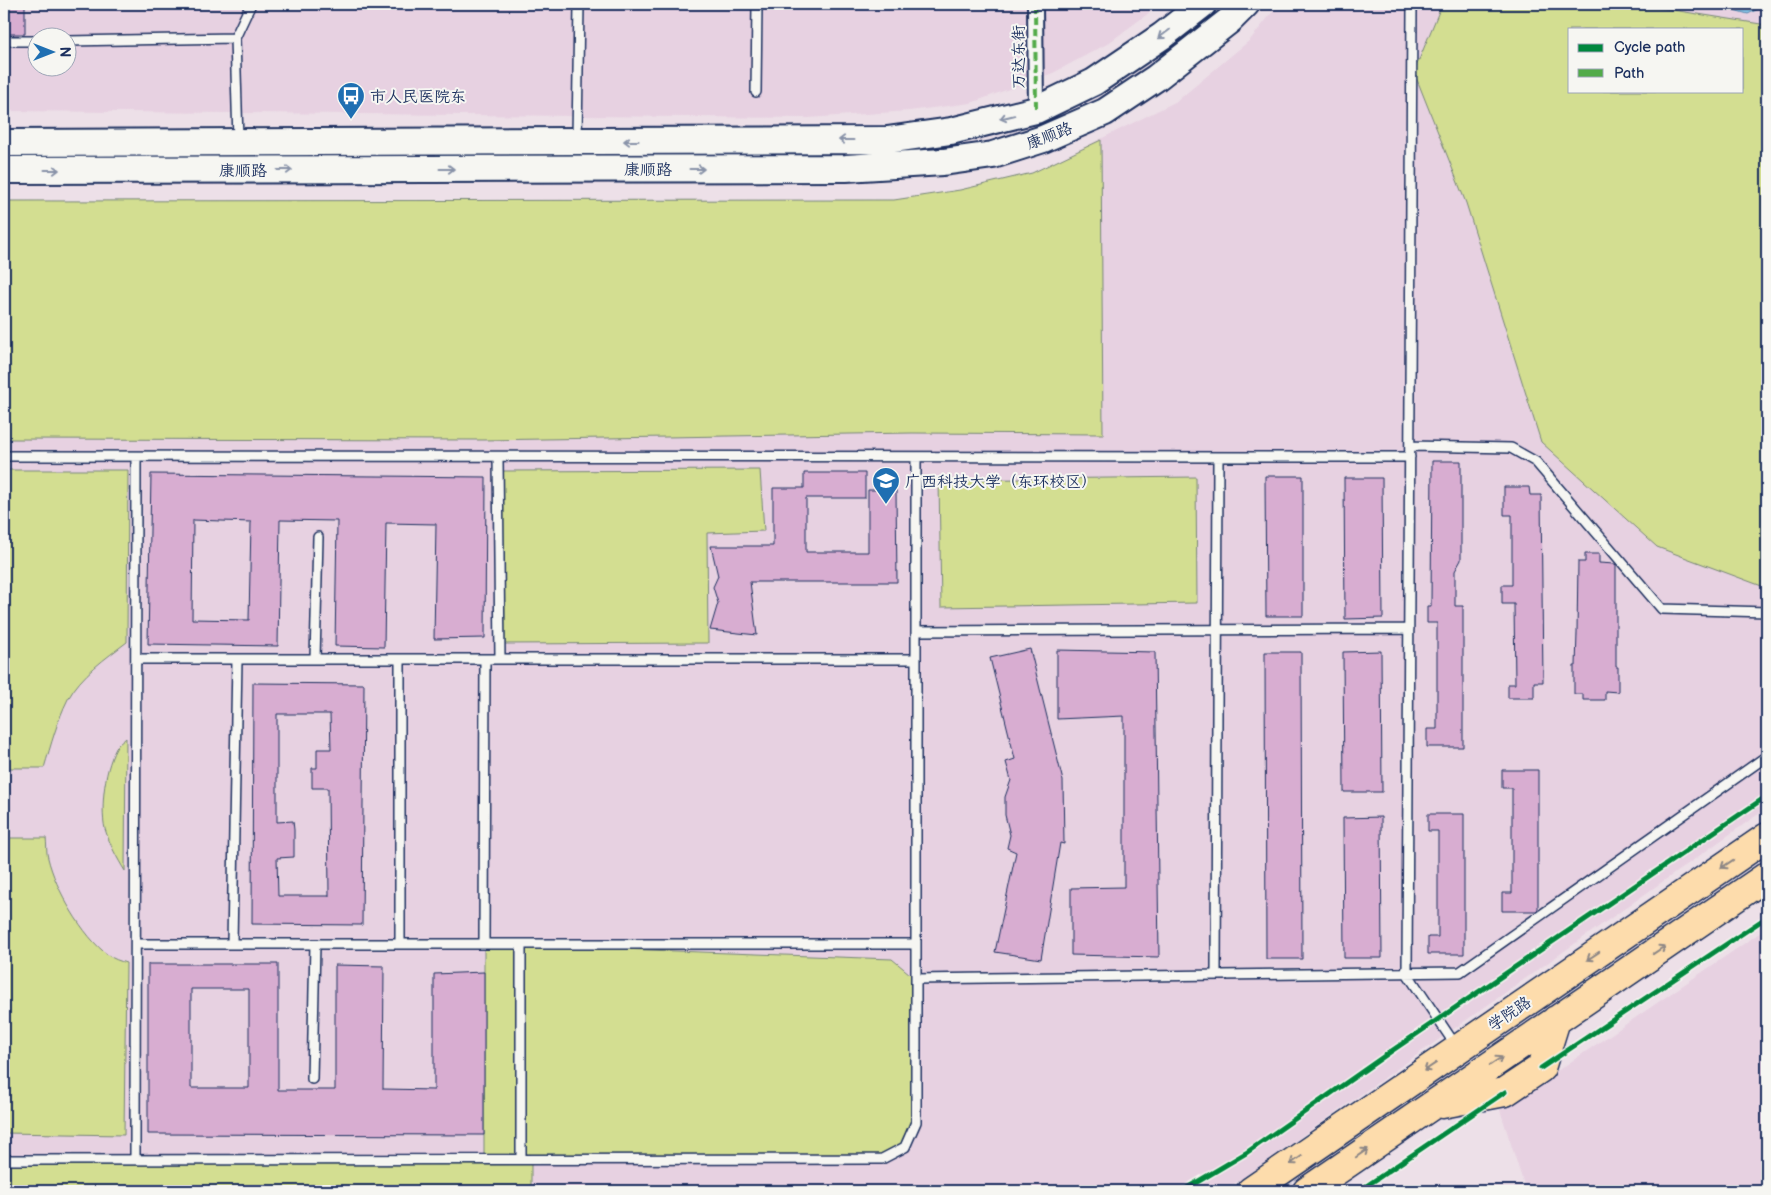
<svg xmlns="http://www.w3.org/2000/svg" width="1771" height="1195" font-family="'Balsamiq Sans','LXGW WenKai TC',sans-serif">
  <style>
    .built { fill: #e7d1e1; fill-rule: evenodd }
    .green { fill: #d3de91; stroke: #778678; fill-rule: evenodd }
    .water { fill: #84c2e4; stroke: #5a87ae }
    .building { fill: #d8add1; stroke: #1b2f5e; fill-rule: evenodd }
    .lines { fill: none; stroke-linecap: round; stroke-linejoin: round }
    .service-casing { stroke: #1b2f5e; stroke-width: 12 }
    .pedestrian-casing { stroke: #1b2f5e; stroke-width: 18 }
    .secondary-casing { stroke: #1b2f5e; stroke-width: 30 }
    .primary-casing { stroke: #1b2f5e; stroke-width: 31 }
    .service { stroke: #f6f6f2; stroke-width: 9 }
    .pedestrian { stroke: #f6f6f2; stroke-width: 14 }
    .secondary { stroke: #f6f6f2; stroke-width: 26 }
    .primary { stroke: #fddcac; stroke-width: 28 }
    .quiet { stroke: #52ab49; stroke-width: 4; stroke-dasharray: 8 4; stroke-linecap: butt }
    .cycleway-casing { stroke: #f6f6f2; stroke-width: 8 }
    .cycleway { stroke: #00873e; stroke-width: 5 }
    .oneway { stroke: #8892a8 }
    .oneway2 { stroke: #8c8685 }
    .labels { text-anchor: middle; stroke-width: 4; stroke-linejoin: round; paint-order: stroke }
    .street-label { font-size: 16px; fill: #1b2f5e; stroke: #f6f6f2 }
    .poi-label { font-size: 16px; fill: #1b2f5e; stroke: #f6f6f2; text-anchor: start }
  </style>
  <rect width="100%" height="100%" fill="#ede0e8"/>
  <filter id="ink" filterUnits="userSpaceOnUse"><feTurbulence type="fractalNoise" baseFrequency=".02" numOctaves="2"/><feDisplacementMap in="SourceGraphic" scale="10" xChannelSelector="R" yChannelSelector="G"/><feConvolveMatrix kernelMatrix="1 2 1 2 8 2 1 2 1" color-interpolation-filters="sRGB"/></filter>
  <g filter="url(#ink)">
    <path class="built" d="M4,4H1161L1107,44L1053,73L971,103L909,111L808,118L4,111ZM38,38H68V68H38Z
      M1279,4H1767V808L1224,1191H4V201L894,200L960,190L1032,173L1177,101L1250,40ZM1570,29H1742V91H1570Z
      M1767,928V1191H1526L1500,1110Z"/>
    <path class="green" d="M1442,4H1635L1767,25V588L1657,547L1541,442L1466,203L1414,72ZM1570,29H1742V91H1570Z
      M1101,140L1103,434L912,433L483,440L4,439V201L894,200L960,190L1032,173Z
      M4,470H128L127,642C106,658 81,675 68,699C57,721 51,745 44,768H4Z
      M760,470L764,531L707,533L708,643L502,644L501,471Z
      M1196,477L1197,603L941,607L939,480Z
      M126,738L125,871C117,858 110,845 105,829C100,807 105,765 118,745C120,743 124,740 126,738Z
      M4,838H46C47,844 46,852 48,858C55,888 83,937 108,955C113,959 120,961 126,963L124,1135L4,1133Z
      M484,944L892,959L916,979V1122L905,1147L882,1159L531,1160V1191H4V1160L484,1159Z"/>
    <path class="water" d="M1712,4H1764L1762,7L1748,14Z"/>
    <path class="building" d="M4,4H25V34H4Z
      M1432,461H1461V560L1455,571V606H1463V747H1427V729H1437V623H1427V606H1431Z
      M804,473H865V498H806V552H868V490H896L897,582H750L757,635L710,630L718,603L713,587L718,576L711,546H773V488H804Z
      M151,474L486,477L485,638L434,639L436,524L386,523L384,647L335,646L337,521L280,520L278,646L148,644ZM193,520L251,522L249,620L192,619Z
      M1265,476H1303V616H1266Z
      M1344,478H1382L1383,618L1345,619Z
      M1504,487H1529L1530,495H1541L1543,682H1534V698H1508V684H1515L1514,604H1502V585H1512V515H1504Z
      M1585,554H1599V563L1615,564L1616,565V667H1618V692L1605,691V700H1583V694H1574V666H1576L1577,633L1578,562H1585Z
      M1030,649L1063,781L1064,844L1060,843L1041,959L995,952L1016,852L1007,848L1010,835L1005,815V797L1011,780L1006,762L1015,759L990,658Z
      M1057,650L1155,652L1159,957L1071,955V888L1124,887V716L1057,719Z
      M1381,651L1382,792H1344L1343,652Z
      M1265,652H1301L1302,959H1266Z
      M253,683L364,684L362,925L252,924ZM277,714H330L331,749H317V768H312V788H328L329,896H278L277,858L294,857V830L293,821L277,822Z
      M1502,770H1538V909L1536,911H1502V893H1512V788H1502Z
      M1428,814H1464V954H1428V937H1438V831H1428Z
      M1381,817L1382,958H1344L1343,818Z
      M148,964H278V1090H335V965L384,966L383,1089L434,1090V974L484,972V1135L148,1134ZM191,989H249V1088H191Z"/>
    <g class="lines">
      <defs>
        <path id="service" d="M1412,4L1407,973L1456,1046
          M4,41H38
          M68,41L235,38
          M756,92L757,4
          M577,138L579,4
          M238,140L235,38L251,4
          M1411,446L1511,448L1536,462L1662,609L1767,612
          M4,456L1410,457
          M498,458L500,659
          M916,631L1409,629
          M136,659H916
          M315,659L318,537
          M400,659V944
          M136,944H916
          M232,944L237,659
          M484,944L485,659
          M521,944V1159
          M1216,974L1218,457
          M916,979L1460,972L1767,756
          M312,1079L315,944
          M4,1160L882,1159L905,1147L916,1122V457
          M135,1160L136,457"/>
        <path id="pedestrian" d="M1035,4L1036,110"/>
        <path id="secondary" d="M4,143L887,140L951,131L1036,110L1094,82L1162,36L1203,4
          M4,170L846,168L943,162L993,155L1043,139L1105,112L1156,78L1230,20L1246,4"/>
        <path id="primary" d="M1442,1104L1505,1092L1541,1068L1556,1020
          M1251,1191L1767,837
          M1307,1191L1767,876"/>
      </defs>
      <use href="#service" class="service-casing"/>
      <use href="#pedestrian" class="pedestrian-casing"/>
      <use href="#secondary" class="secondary-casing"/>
      <use href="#primary" class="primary-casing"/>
      <use href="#service" class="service"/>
      <use href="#pedestrian" class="pedestrian"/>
      <use href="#secondary" class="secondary"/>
      <use href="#primary" class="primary"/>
      <path class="quiet" d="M1035,4L1036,110"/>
      <defs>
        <path id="cycleway" d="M1541,1068L1767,917
          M1182,1191L1246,1153L1393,1050L1767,796
          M1359,1191L1505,1092"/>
      </defs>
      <use href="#cycleway" class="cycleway-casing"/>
      <use href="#cycleway" class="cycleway"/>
    </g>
    <defs><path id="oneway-shaft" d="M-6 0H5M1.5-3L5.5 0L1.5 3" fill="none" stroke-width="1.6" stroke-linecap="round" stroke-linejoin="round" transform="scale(1.25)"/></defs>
    <g class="oneway">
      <use href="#oneway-shaft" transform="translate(1164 34) rotate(143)"/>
      <use href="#oneway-shaft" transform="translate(1007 117) rotate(166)"/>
      <use href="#oneway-shaft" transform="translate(846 140) rotate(180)"/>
      <use href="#oneway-shaft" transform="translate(631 141) rotate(180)"/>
      <use href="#oneway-shaft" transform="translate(447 169)"/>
      <use href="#oneway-shaft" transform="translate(697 169)"/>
      <use href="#oneway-shaft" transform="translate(52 170)"/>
      <use href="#oneway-shaft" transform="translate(285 170)"/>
    </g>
    <g class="oneway2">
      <use href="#oneway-shaft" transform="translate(1727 864) rotate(146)"/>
      <use href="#oneway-shaft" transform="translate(1659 950) rotate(-34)"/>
      <use href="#oneway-shaft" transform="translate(1593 956) rotate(146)"/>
      <use href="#oneway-shaft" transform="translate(1496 1061) rotate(-34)"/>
      <use href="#oneway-shaft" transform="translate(1430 1067) rotate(146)"/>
      <use href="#oneway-shaft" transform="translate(1362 1153) rotate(-35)"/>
      <use href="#oneway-shaft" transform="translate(1296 1160) rotate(145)"/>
    </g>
  </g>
  <defs>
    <symbol id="bus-pin" viewBox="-11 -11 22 30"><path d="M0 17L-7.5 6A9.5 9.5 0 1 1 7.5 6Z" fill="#1f6fb2" stroke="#f6f6f2"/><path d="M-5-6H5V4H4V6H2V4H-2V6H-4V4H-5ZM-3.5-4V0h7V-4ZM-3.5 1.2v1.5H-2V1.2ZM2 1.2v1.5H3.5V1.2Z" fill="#fff"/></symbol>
    <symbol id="university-pin" viewBox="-11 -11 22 30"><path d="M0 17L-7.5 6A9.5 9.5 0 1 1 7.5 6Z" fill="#1f6fb2" stroke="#f6f6f2"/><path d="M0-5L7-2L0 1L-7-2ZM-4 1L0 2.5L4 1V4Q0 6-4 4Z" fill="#fff"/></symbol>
  </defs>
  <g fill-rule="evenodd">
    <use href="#bus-pin" x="335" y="80" width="32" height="43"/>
    <use href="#university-pin" x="870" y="465" width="32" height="43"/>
  </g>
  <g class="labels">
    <g class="street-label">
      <text transform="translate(1018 57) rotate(-90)" y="6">万达东街</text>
      <text transform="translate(1049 135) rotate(-21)" y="6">康顺路</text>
      <text x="648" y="175">康顺路</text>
      <text x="243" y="176">康顺路</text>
      <text transform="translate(1509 1013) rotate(-34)" y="6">学院路</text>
    </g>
    <g class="poi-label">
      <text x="370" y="102">市人民医院东</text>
      <text x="905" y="487">广西科技大学（东环校区）</text>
    </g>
  </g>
  <rect width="1771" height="1195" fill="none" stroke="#f6f6f2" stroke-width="20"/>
  <rect x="10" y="10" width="1751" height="1175" fill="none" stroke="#1b2f5e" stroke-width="2" filter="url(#ink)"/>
  <rect x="1568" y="28" width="175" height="65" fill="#f6f6f2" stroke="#9ea6b7"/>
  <rect x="1578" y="44" width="25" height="8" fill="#00873e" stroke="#9ea6b7"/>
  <text x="1614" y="52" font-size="15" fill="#1b2f5e">Cycle path</text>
  <rect x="1578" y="69" width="25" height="8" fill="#52ab49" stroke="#9ea6b7"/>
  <text x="1614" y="78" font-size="15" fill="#1b2f5e">Path</text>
  <g transform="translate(52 52) rotate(90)"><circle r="24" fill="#f6f6f2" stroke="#9ea6b7"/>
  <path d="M0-4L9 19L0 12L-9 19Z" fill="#1f6fb2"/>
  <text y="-8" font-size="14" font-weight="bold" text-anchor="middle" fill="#1b2f5e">N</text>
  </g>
</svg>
